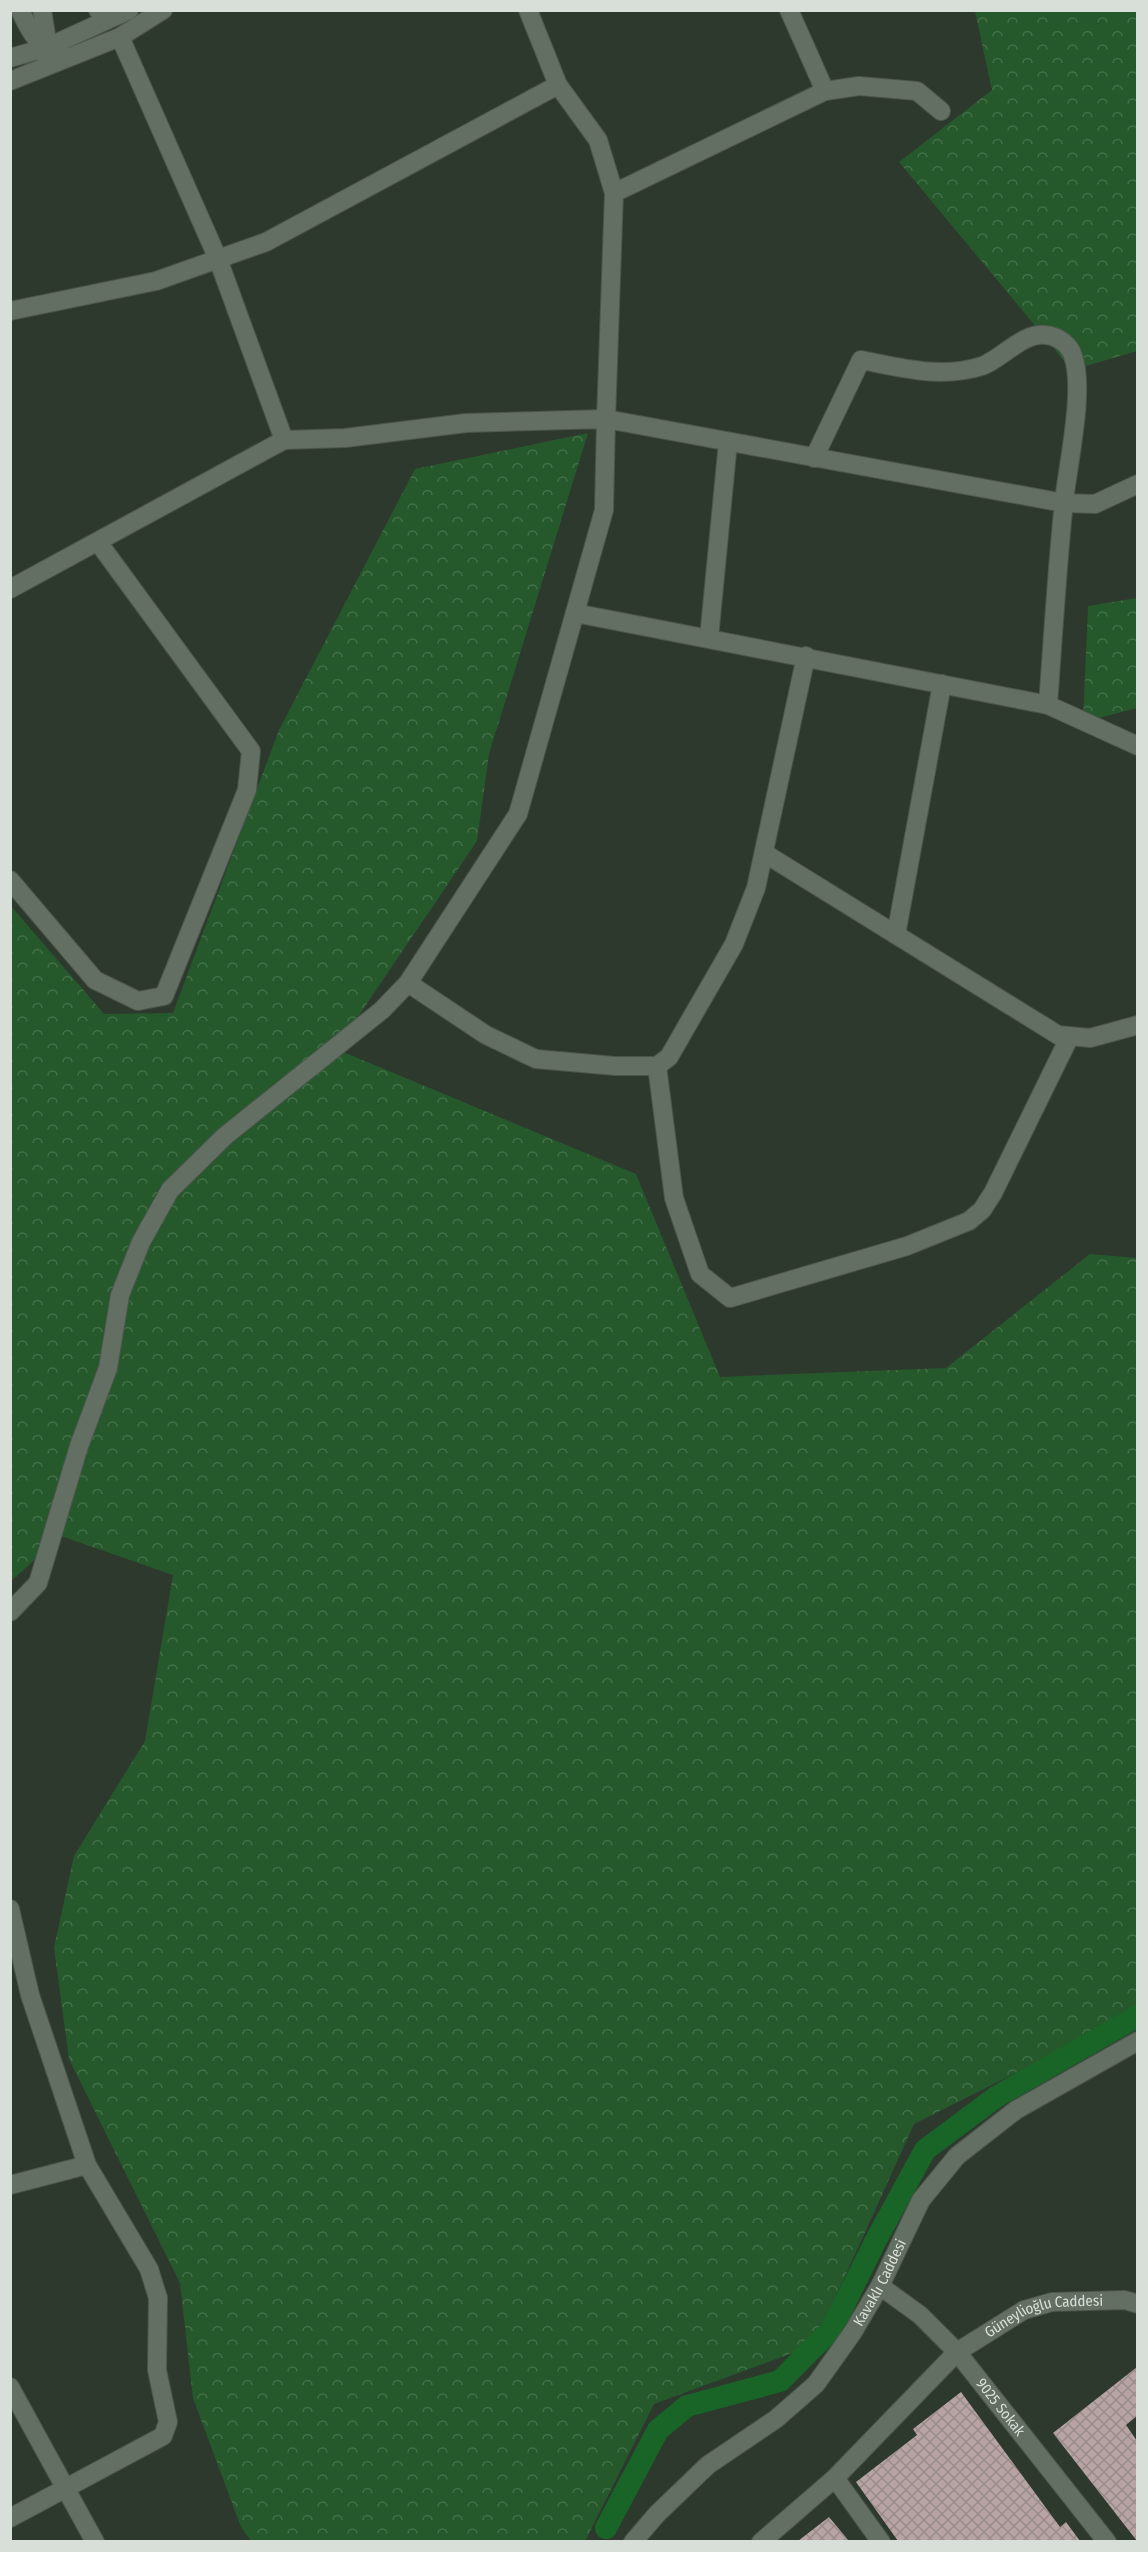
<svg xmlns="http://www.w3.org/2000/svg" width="1148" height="2552" font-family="'Fira Sans Condensed',sans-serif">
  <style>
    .forest { fill: url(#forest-crowns) }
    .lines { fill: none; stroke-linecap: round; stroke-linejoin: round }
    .canal { stroke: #196528; stroke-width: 22 }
    .building { fill: url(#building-cross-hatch) }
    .street-casing { stroke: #4c554c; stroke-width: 20 }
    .secondary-casing { stroke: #4c554c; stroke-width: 20 }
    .street { stroke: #636f63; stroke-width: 18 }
    .secondary { stroke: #636f63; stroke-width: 18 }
    .labels { text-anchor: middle; stroke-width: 6; stroke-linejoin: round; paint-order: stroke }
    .street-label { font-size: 15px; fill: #d8dfd8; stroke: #242f24 }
  </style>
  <defs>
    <pattern id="forest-crowns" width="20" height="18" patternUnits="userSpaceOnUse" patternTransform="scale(1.5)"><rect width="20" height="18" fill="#25592b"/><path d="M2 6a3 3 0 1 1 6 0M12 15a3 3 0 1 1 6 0" fill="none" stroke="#447049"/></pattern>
    <pattern id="building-cross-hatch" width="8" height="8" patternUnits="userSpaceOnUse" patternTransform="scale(1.5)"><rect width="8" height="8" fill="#b7a3a4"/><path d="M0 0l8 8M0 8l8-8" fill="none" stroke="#9a8b8b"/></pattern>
  </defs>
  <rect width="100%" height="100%" fill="#2e392e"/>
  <path class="forest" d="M975,11H1137V351L1072,370L899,162L992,90Z
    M588,433L489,754L477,841L336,1049L636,1174L720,1377L946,1368L1090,1254L1137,1258V2012L914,2124L814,2345L654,2404L585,2541H251L241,2527L193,2398L180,2283L69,2059L54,1948L74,1856L145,1741L173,1575L61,1536L11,1581L10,905L104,1014L173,1013L279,730L415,469Z
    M1137,598V708L1083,722L1088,606Z"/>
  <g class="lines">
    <path class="canal" d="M606,2528L658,2430L687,2406L780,2381L832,2329L876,2240L925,2150L996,2097L1138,2016"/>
  </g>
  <path class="building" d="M1137,2367V2416L1126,2425L1137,2441V2541L1053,2433Z
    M961,2392L1060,2527L1066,2522L1080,2541H898L856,2482L917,2435L913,2429Z
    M829,2517L849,2541H798Z"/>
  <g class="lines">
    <defs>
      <g id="street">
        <path d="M20,10C29,29 36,47 59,48"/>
        <path d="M42,10L48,47L44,53"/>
        <path d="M98,10L121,14"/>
        <path d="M528,10L558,85L598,140L614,193L606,419L1064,503L1095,504L1138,484"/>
        <path d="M789,10L825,91"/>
        <path d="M120,37L218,259L284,440"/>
        <path d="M614,193L825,91L859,86L917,91L941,111"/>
        <path d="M10,311L156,281L266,242L558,85"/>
        <path d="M814,458L861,360C902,368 941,379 982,366C1003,358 1023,332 1046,335C1058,336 1070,345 1073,356C1085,389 1068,464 1064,501C1057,569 1053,637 1048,705"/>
        <path d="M10,589L284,440L345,438L466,423L606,419L604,510L518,814L408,983L382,1010L225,1136L170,1190L141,1242L120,1295L108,1368L79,1446L38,1583L10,1612"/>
        <path d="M575,613L1048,705L1138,746"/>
        <path d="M709,638L728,442"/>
        <path d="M764,853L1058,1035L1090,1038L1138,1025"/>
        <path d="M10,880L95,980L138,1001L164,996L247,790L251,751L98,542"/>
        <path d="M896,935L942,684"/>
        <path d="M408,983L486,1035L536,1059L615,1066H657L669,1057L734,944L756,888L806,656"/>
        <path d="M657,1066L674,1198L700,1274L730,1298L907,1246L969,1221L982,1210L993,1193L1069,1038"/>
        <path d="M10,1909L30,1995L87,2165L149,2269L158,2298L157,2370L168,2422L163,2436L10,2518"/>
        <path d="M10,2185L87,2165"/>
        <path id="s1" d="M880,2286L920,2315L957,2352L1107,2542"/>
        <path d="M10,2387L95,2542"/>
        <path d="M835,2478L881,2542"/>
        <path id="s2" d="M633,2542L657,2514L708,2465L776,2419L816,2384L853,2332L880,2286L921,2200L957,2156L1016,2110L1138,2041"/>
        <path id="s3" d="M761,2542L835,2478L957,2352L1024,2310L1052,2302L1125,2300L1138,2304"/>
      </g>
      <path id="secondary" d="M10,58L48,47L129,10
        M10,81L120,37L163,10"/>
    </defs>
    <use href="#street" class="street-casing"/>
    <use href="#secondary" class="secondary-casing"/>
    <use href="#street" class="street"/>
    <use href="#secondary" class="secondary"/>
  </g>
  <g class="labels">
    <g class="street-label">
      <text dy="5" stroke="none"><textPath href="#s2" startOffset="363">Kavaklı Caddesi</textPath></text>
      <text dy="5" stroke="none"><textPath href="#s3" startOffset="370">Güneylioğlu Caddesi</textPath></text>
      <text dy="5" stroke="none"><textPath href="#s1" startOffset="172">9025 Sokak</textPath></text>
    </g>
  </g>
  <rect width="1148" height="2552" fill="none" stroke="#d8dfd8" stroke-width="24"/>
</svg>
